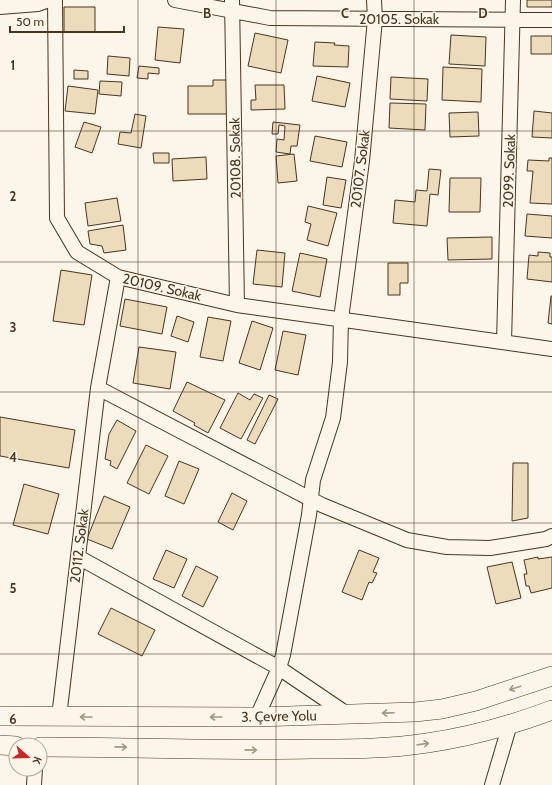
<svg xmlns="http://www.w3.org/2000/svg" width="552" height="785" font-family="Cabin,sans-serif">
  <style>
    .building { fill: #ecdcbc; stroke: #4a3520 }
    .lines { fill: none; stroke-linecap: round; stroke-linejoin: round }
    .minor-casing { stroke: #4a3520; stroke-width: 16 }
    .secondary-casing { stroke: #4a3520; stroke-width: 20 }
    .minor { stroke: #fbf6e9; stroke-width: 14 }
    .secondary { stroke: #fbf6e9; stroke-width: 19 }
    .oneway { stroke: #a29684 }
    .grid { fill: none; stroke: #4a3520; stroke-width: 1; stroke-opacity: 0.55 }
    .labels { text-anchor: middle; stroke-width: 3; stroke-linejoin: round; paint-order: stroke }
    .street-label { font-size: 14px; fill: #4a3520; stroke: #fbf6e9 }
    .grid-label { font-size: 13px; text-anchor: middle; font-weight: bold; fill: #4a3520; stroke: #fbf6e9; stroke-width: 3; stroke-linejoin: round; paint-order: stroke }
  </style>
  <rect width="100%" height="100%" fill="#fbf6e9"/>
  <path class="building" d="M527,0H552V7H527Z
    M64,7H95V32H64Z
    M158,27L184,29L180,63L155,60Z
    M255,33L288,40L281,73L248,66Z
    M451,35L486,37L485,66L449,64Z
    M531,36H552V54H531Z
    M315,42L335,43L334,45L349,46L348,67L313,66Z
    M108,56L130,58L129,76L107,74Z
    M139,66L159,68V74L148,73V79L137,78Z
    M443,67L482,69L481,102L442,100Z
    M74,70L88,71V79H74Z
    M317,76L350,83L345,107L312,101Z
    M391,77L428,79L427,101L390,99Z
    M213,80H227V114H188V86H213Z
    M100,81L122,82L121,96L99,94Z
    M255,85H284L285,109L251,110V100H256Z
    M68,86L98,90L95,114L65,111Z
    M390,103L426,104L425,130L389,128Z
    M534,111L552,113V138L532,137Z
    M478,112L479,136L450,137L449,113Z
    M135,114L146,116L141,148L118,144L120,132L131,133Z
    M84,122L101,127L92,153L75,147Z
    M273,122L300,125L297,146H291L290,154L276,152L277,139L284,140L285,126L279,125L278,134H272Z
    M315,136L347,142L342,167L310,161Z
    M153,153H169V163H154Z
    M294,154L297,181L278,183L276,156Z
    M206,157L207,179L173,181L172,159Z
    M549,158H552V204L530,203L533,171H527L528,160L549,161Z
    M429,169L441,170L438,195L430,194L427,226L393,223L395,200L415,202L416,190L427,191Z
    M327,177L346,180L341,208L323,205Z
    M450,178H481L480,212H449Z
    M117,198L121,221L88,226L85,203Z
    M308,206L337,213L328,246L307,240L311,224L305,222Z
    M527,214L552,216V238L525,236Z
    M123,225L126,250L104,253L102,246L90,244L88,231Z
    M492,237V259L448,260L447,238Z
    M257,250L285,253L282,287L253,284Z
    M538,252L550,253V257H552V282L527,279L529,255L538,256Z
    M300,253L327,259L320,297L292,291Z
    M388,263H408V283H400V295H388Z
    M61,270L92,275L84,325L53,321Z
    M551,296H552V324L548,323Z
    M125,299L167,307L162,334L120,326Z
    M177,316L194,322L188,342L171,336Z
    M208,317L231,321L223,361L200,357Z
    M252,321L273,328L260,370L239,363Z
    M283,331L306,335L298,375L275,370Z
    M139,347L176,352L170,389L133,383Z
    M187,382L225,400L208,433L194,425L195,423L173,411Z
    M238,393L250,400L254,394L263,398L241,439L220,428Z
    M269,395L278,399L255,444L247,440Z
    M0,417L75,430L69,468L0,456Z
    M117,420L136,431L117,469L110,465L111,461L105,459L109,434Z
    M146,445L168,456L149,494L127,483Z
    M179,461L199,469L184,504L165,496Z
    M513,463H528V518L512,521Z
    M24,484L59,494L48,534L13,525Z
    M232,493L247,501L233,530L218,522Z
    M104,496L130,507L112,549L87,539Z
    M166,550L187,559L174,588L153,579Z
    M359,550L379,558L373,572L377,573L372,583L369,582L362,600L342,592Z
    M538,557V559L552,557V588L531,593L529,586H526L524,574H527L524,560Z
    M512,562L521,598L496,604L487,567Z
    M196,566L218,577L203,607L182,596Z
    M111,608L155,630L142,656L98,634Z"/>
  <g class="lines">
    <defs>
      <path id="minor" d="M55,0L57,218L77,252L118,277L237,305L552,349
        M175,0L270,18L552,20
        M232,0L237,305
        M0,7L38,4L49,0
        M504,342L513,0
        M98,388L322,505L407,540L447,547L490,548L546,539L552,536
        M78,557L279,668L347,714
        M59,717L98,388L118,277
        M257,717L279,668L283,655L309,515L313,480L333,418L340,362L341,319L362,161L375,19L374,0
        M34,785L35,769
        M492,785L510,724"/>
      <path id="secondary" d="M0,716L257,717L415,712L442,709L476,701L552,676
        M0,745L16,746
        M40,747C131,747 221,751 312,749C350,749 389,749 427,743C469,737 512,725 552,710"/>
    </defs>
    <use href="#minor" class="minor-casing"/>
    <use href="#secondary" class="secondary-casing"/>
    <use href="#minor" class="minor"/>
    <use href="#secondary" class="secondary"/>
  </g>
  <defs><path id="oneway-shaft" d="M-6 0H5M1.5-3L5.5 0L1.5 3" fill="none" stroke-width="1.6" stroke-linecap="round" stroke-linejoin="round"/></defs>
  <g class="oneway">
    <use href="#oneway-shaft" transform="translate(515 688) rotate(162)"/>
    <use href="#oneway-shaft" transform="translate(388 713) rotate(178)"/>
    <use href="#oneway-shaft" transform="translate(86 717) rotate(-180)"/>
    <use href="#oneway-shaft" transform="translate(216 717) rotate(-180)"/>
    <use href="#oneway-shaft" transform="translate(423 744) rotate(-8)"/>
    <use href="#oneway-shaft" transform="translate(121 747) rotate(1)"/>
    <use href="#oneway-shaft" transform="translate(251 750) rotate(1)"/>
  </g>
  <path class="grid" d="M138,0V785M276,0V785M414,0V785M0,131H552M0,262H552M0,392H552M0,523H552M0,654H552"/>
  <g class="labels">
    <g class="street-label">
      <text x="399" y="24">20105. Sokak</text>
      <text transform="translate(235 158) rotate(-91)" y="5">20108. Sokak</text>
      <text transform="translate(360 169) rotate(-83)" y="5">20107. Sokak</text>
      <text transform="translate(509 171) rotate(-88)" y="5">2099. Sokak</text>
      <text transform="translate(162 287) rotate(13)" y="5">20109. Sokak</text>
      <text transform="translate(79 546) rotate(-83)" y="5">20112. Sokak</text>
      <text transform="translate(279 716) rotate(-1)" y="5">3. Çevre Yolu</text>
    </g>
  </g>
  <g class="grid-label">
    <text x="207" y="18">B</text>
    <text x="345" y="18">C</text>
    <text x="483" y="18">D</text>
    <text x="13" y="70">1</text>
    <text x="13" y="201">2</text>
    <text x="13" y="332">3</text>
    <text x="13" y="462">4</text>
    <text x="13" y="593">5</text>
    <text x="13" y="724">6</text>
  </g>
  <g transform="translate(28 757) rotate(110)"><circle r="19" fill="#fbf6e9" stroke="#b4a999"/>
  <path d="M0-3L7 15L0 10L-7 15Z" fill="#c62828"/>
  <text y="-6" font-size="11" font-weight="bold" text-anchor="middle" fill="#4a3520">K</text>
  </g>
  <path d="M10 26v6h114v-6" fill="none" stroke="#4a3520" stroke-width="2"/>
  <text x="16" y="26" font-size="12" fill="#4a3520" stroke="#fbf6e9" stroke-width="3" paint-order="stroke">50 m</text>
</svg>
